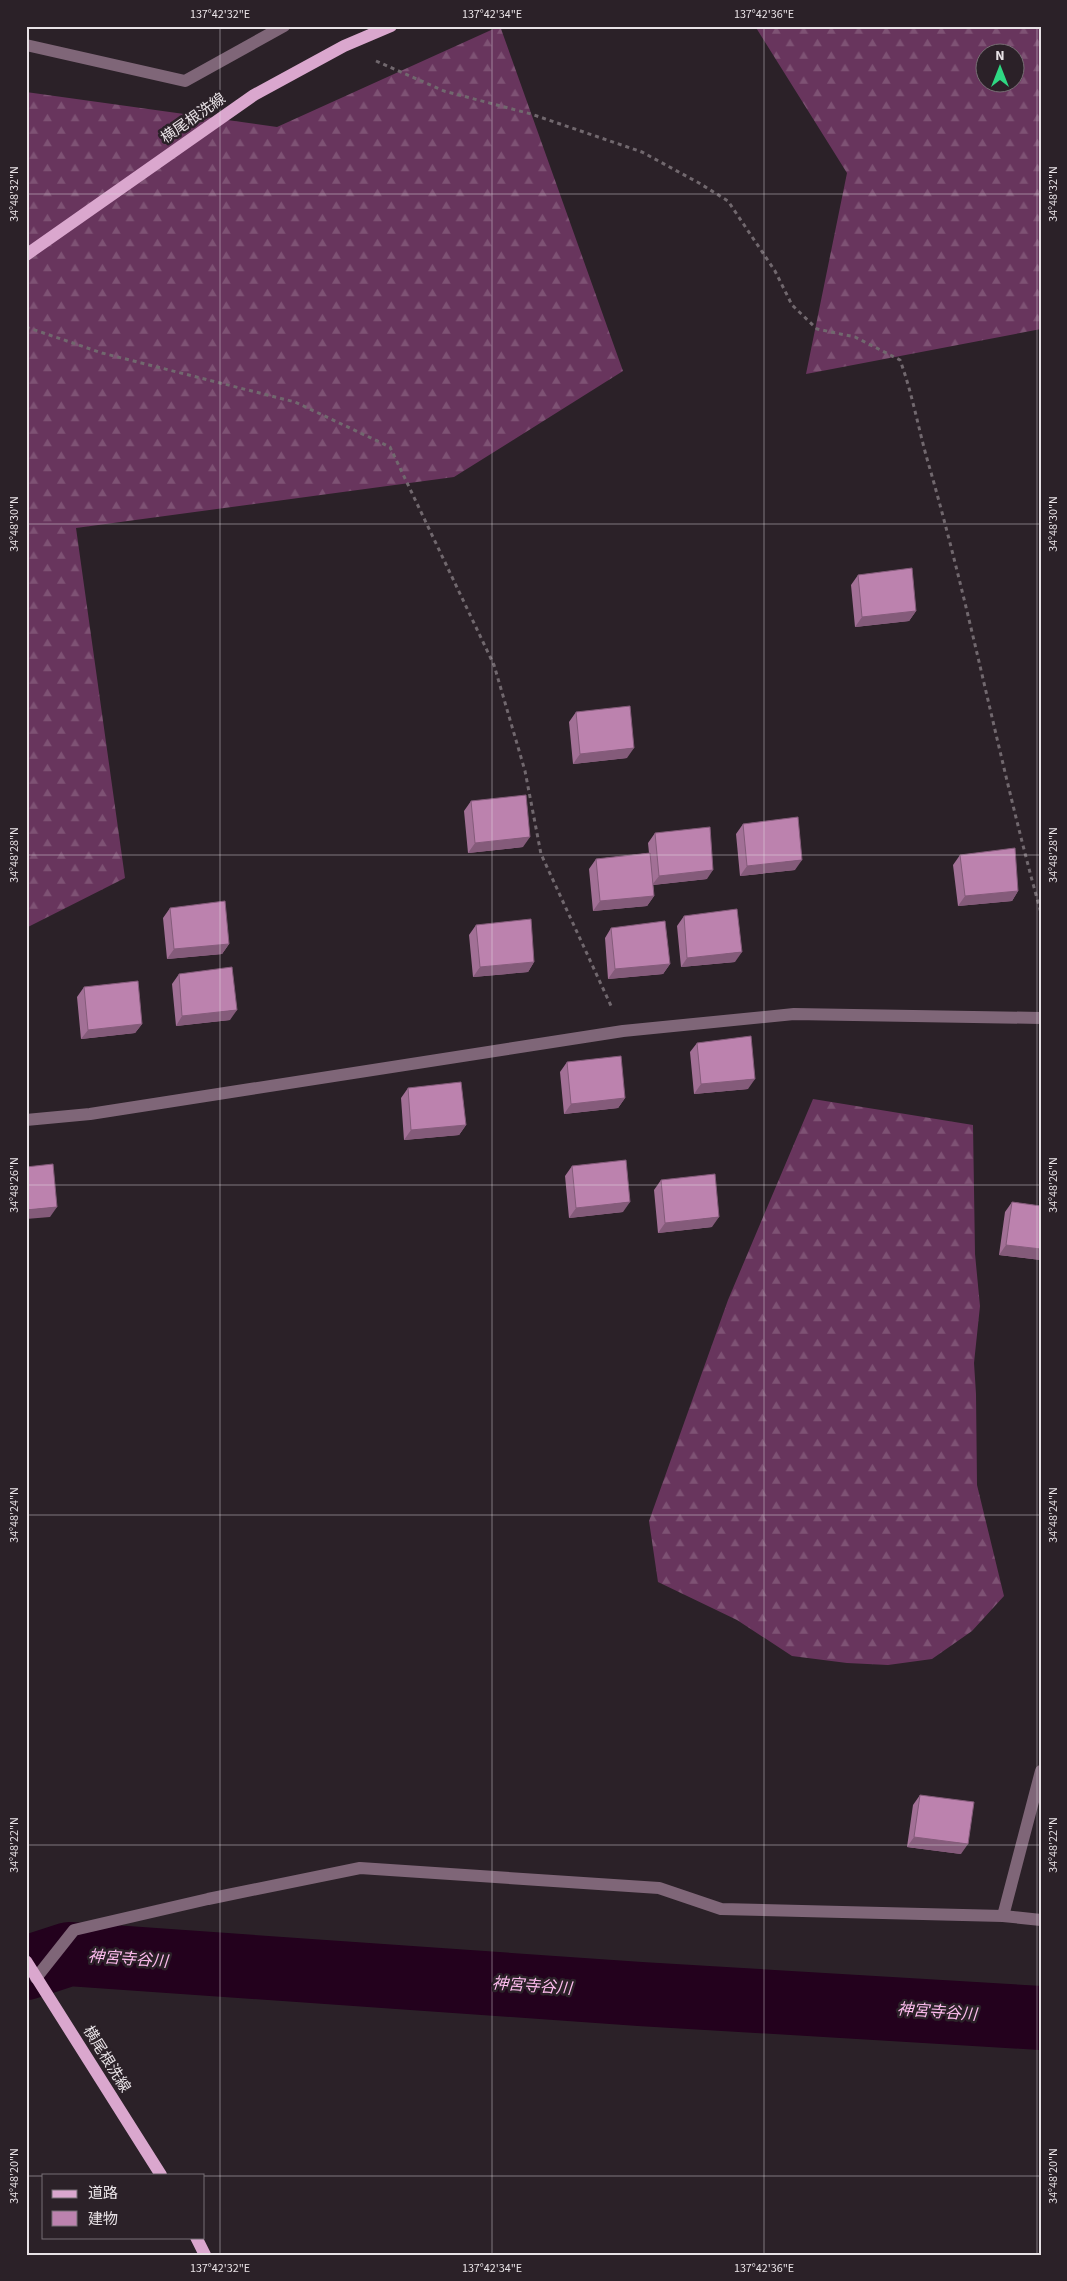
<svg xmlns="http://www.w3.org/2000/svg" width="1067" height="2281" font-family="'Source Sans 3','Noto Sans JP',sans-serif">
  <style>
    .forest { fill: url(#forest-firs); fill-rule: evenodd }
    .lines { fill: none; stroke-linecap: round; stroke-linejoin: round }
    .river { stroke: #23011d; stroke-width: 64 }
    .path { stroke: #71686e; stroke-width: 3; stroke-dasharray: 4 4; stroke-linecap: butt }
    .minor { stroke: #7f6678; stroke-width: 12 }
    .major { stroke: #daa7ce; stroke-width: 12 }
    .wall { fill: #a27096 }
    .shaded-wall { fill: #845b7a }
    .building { fill: #bc82ae; stroke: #845b7a }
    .ticks { fill: none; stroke: #e8e2e6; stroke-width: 1; stroke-opacity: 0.45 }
    .labels { text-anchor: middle; stroke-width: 5; stroke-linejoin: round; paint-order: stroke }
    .street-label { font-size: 15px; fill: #e8e2e6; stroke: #2b2128 }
    .water-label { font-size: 16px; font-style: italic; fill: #fdbcee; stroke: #2b2128 }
    .neatline { fill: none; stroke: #e8e2e6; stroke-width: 2 }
    .ticks-label { font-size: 12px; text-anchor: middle; fill: #e8e2e6 }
  </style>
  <defs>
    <pattern id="forest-firs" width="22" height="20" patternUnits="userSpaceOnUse" patternTransform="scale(1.25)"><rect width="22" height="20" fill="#68355d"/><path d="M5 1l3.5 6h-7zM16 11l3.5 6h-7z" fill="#7e5274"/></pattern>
  </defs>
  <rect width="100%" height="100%" fill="#2b2128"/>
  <path class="forest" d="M500,26L623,371L454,477L76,528L125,878L26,928V92L277,127Z
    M755,26H1041V329L806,374L847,173ZM984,52H1014V82H984Z
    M813,1099L973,1125L975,1254L980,1306L974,1363L976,1394L977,1485L1004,1596L972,1631L932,1659L888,1665L847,1663L792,1656L737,1620L658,1582L649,1521L728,1300Z"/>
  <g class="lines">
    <path class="river" d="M26,1968L69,1954L640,1994L1041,2018"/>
    <path class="path" d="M376,61L444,91L531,114L642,152L699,183L728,201L775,271L792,305L817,329L855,337L900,360C913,395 919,433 930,469C972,616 1000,766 1041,913
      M26,327L102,353L295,402L390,447L494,665L525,771L541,854L612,1008"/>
    <path class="minor" d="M26,45L185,81L284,26
      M26,1120L90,1114L623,1031L794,1014L1041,1018
      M1003,1916L1041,1771
      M36,1978L74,1930L208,1899L360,1868L659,1888L721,1909L1003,1916L1041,1920"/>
    <path class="major" d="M26,255L254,95L344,46L391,26
      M26,1961L161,2175
      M196,2237L205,2255"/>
  </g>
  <path class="wall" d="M858,575L916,611L909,621L855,627L851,585Z
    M576,712L627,758L573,764L569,722Z
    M471,801L523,847L468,853L464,811Z
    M743,824L795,870L740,876L736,834Z
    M655,833L707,879L653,885L654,896L647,906L593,911L589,869L596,859L649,853L648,843Z
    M960,855L1018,891L1012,901L958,906L953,865Z
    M170,908L229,944L222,954L167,959L163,918Z
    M684,916L735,962L681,967L677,926Z
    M476,925L534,962L528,972L473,977L469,935Z
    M611,928L670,964L663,974L608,979L605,938Z
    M179,974L230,1020L176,1026L172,984Z
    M84,987L142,1024L135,1033L81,1039L77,997Z
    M697,1043L748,1089L694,1094L690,1052Z
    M567,1062L625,1098L618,1108L564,1114L560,1072Z
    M408,1088L466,1125L459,1135L404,1140L401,1098Z
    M572,1166L623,1212L569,1218L565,1176Z
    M661,1180L712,1227L658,1233L654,1190Z
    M1012,1202L1041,1206V1260L999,1255L1005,1212Z
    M920,1795L961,1854L907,1847L913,1805Z"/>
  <path class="shaded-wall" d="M916,611L909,621L855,627L862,617Z
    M634,748L627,758L573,764L580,754Z
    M530,837L523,847L468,853L475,843Z
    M802,860L795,870L740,876L747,866Z
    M713,870L707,879L652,885L659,876Z
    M1018,891L1012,901L958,906L965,896Z
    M654,896L647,906L593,911L600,901Z
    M229,944L222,954L167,959L174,949Z
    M742,952L735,962L681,967L687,958Z
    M534,962L528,972L473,977L480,967Z
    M670,964L663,974L608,979L615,969Z
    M237,1010L230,1020L176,1026L182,1016Z
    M142,1024L135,1033L81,1039L88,1030Z
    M755,1079L748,1089L694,1094L701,1084Z
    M625,1098L618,1108L564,1114L571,1104Z
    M466,1125L459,1135L404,1140L411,1130Z
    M630,1202L623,1212L569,1218L576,1208Z
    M57,1207L50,1217L26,1219V1210Z
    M719,1217L712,1227L658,1233L665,1223Z
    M1006,1245L1041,1249V1260L999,1255Z
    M914,1837L968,1844L961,1854L907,1847Z"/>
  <path class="building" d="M912,568L916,611L862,617L858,575Z
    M630,706L634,748L580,754L576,712Z
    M526,795L530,837L475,843L471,801Z
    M798,817L802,860L747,866L743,824Z
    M710,827L713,870L659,876L655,833Z
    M1015,848L1018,891L965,896L960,855Z
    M650,853L654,896L600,901L596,859Z
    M225,901L229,944L174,949L170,908Z
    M737,909L742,952L687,958L684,916Z
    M531,919L534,962L480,967L476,925Z
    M665,921L670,964L615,969L611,928Z
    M232,967L237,1010L182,1016L179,974Z
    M138,981L142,1024L88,1030L84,987Z
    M751,1036L755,1079L701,1084L697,1043Z
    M621,1056L625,1098L571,1104L567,1062Z
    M461,1082L466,1125L411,1130L408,1088Z
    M626,1160L630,1202L576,1208L572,1166Z
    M53,1164L57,1207L26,1210V1167Z
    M715,1174L719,1217L665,1223L661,1180Z
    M1012,1202L1041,1206V1249L1006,1245Z
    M920,1795L974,1802L968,1844L914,1837Z"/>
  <path class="ticks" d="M220,26V2255M492,26V2255M764,26V2255M1037,26V2255M26,194H1041M26,524H1041M26,855H1041M26,1185H1041M26,1515H1041M26,1845H1041M26,2176H44M204,2176H1041"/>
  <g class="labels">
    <g class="street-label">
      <text transform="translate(193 118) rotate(-35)" y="5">横尾根洗線</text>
      <text transform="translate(107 2059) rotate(58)" y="5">横尾根洗線</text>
    </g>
    <g class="water-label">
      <text transform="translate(128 1958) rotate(4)" y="6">神宮寺谷川</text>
      <text transform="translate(532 1985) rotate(4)" y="6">神宮寺谷川</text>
      <text transform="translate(937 2011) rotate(4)" y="6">神宮寺谷川</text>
    </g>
  </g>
  <rect width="1067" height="2281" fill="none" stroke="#2b2128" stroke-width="55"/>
  <rect x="42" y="2174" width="162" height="65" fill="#2b2128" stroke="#776e74"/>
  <rect x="52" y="2190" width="25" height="8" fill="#daa7ce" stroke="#776e74"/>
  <text x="88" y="2198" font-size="15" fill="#e8e2e6">道路</text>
  <rect x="52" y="2211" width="25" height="15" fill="#bc82ae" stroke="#776e74"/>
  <text x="88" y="2224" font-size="15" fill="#e8e2e6">建物</text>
  <g transform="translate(1000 68)"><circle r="24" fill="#2b2128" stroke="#776e74"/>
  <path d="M0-4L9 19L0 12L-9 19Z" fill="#2fd883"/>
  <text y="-8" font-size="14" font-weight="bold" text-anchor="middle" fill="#e8e2e6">N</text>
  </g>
  <rect x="28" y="28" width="1012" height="2226" class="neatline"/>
  <g class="ticks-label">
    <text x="220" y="18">137°42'32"E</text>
    <text x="492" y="18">137°42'34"E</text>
    <text x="764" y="18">137°42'36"E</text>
    <text transform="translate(14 194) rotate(-90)" y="4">34°48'32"N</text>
    <text transform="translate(1053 194) rotate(-90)" y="4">34°48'32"N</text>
    <text transform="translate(14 524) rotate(-90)" y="4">34°48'30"N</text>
    <text transform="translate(1053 524) rotate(-90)" y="4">34°48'30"N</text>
    <text transform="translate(14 855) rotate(-90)" y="4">34°48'28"N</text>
    <text transform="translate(1053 855) rotate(-90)" y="4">34°48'28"N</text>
    <text transform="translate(14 1185) rotate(-90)" y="4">34°48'26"N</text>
    <text transform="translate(1053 1185) rotate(-90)" y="4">34°48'26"N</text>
    <text transform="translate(14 1515) rotate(-90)" y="4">34°48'24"N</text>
    <text transform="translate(1053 1515) rotate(-90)" y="4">34°48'24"N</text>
    <text transform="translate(14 1845) rotate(-90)" y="4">34°48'22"N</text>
    <text transform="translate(1053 1845) rotate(-90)" y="4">34°48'22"N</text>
    <text transform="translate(14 2176) rotate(-90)" y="4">34°48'20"N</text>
    <text transform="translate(1053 2176) rotate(-90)" y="4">34°48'20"N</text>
    <text x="220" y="2272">137°42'32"E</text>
    <text x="492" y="2272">137°42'34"E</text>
    <text x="764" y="2272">137°42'36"E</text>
  </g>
</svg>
